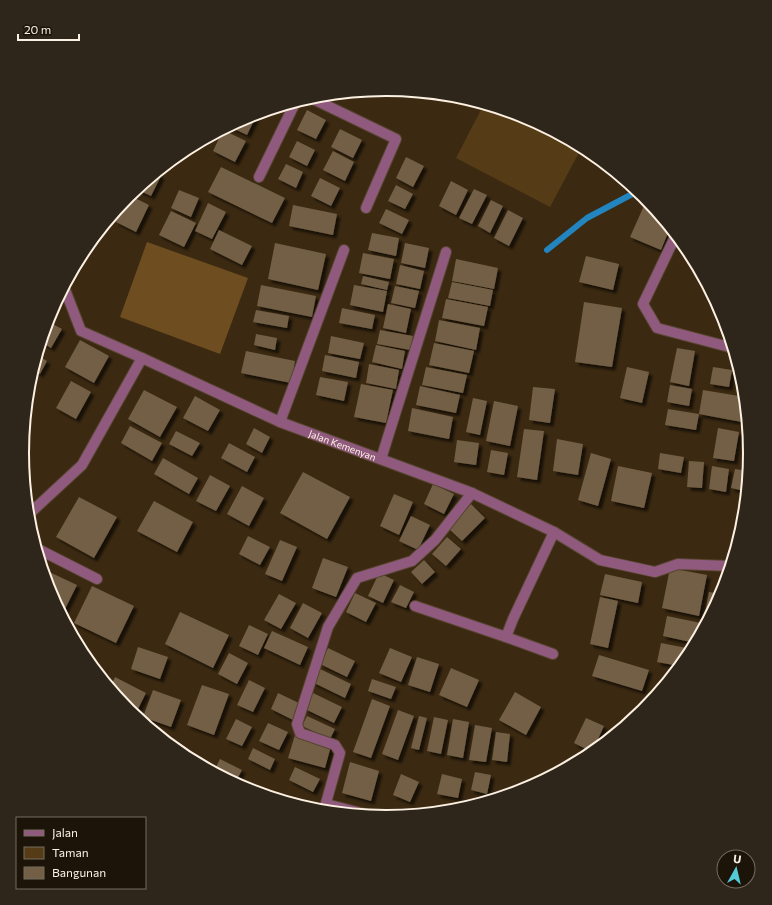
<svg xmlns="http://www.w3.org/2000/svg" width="772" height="905" font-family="Commissioner,sans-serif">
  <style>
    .green { fill: #553c17 }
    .forest { fill: #6e4e20 }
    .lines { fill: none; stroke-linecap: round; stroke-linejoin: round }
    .stream { stroke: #2385c0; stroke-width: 6 }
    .building { fill: #725f45; filter: url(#shadow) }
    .street-casing { stroke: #56452e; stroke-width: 12 }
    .street { stroke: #8f5a7d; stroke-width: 10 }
    .labels { text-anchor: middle; stroke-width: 3; stroke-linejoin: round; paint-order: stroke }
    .street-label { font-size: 10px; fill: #fcf0e2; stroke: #1c1409 }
    .rim { fill: none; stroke: #fcf0e2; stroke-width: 2 }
  </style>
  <defs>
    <filter id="shadow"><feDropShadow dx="3.5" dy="3.5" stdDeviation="1" flood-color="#0009"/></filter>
  </defs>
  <rect width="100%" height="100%" fill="#3b2911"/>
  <path class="green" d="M484,104L526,116L582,147L550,207L456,158Z"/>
  <path class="forest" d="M147,242L248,278L220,354L120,317Z"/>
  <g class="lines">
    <path class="stream" d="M547,250L587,218L638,191"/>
  </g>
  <path class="building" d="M307,110L326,120L316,139L297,130Z
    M256,113L257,114L247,135L228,126L247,116Z
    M340,129L362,140L353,158L331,147Z
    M223,130L246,141L235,162L213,151Z
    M297,141L315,150L307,166L289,157Z
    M333,151L354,162L345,181L323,170Z
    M406,157L424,166L413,187L396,178Z
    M286,164L303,172L296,188L278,179Z
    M221,167L285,198L272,223L208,192Z
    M156,173L161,176L151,196L136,189Z
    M320,178L340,188L331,206L311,196Z
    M451,181L468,190L456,215L439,206Z
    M396,185L413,194L405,209L388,201Z
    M474,189L487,195L472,224L459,218Z
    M179,190L199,198L191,217L171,208Z
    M129,195L149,205L136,232L116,222Z
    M647,199L670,228L661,250L630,237Z
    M491,200L503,206L490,233L478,226Z
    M208,203L226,212L212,239L195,231Z
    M293,205L337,214L333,235L289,226Z
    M386,209L409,220L402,234L379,223Z
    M508,210L523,218L509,246L494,238Z
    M171,211L196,223L184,247L159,235Z
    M219,230L252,246L242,265L210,249Z
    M372,233L399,238L396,256L368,250Z
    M275,243L326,254L318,290L268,279Z
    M405,243L429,248L425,268L401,263Z
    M363,253L394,259L390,279L359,273Z
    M586,256L619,264L613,290L579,282Z
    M456,259L498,268L494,289L452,281Z
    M400,265L424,271L420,289L396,284Z
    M363,276L389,282L387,290L361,284Z
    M452,282L493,290L490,306L448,298Z
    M261,285L316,296L312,317L257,306Z
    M354,285L387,291L383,312L350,305Z
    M395,286L419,291L415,308L391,303Z
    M446,299L488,307L484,326L442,318Z
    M584,302L622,308L612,367L575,362Z
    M388,304L411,309L406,333L383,328Z
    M342,308L375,315L372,329L339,323Z
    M256,310L289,316L287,328L253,322Z
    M439,320L480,328L476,350L435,341Z
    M47,321L62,329L51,348L41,342Z
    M380,330L413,336L410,350L377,344Z
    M256,334L277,338L275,350L254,345Z
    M331,336L364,343L360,359L328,353Z
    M80,340L109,356L94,383L65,367Z
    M434,343L474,351L469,373L429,365Z
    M376,345L405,351L402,369L372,362Z
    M677,348L695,351L689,386L670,382Z
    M246,351L295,361L291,383L241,373Z
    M37,355L47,361L40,374L32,370Z
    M325,355L359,362L356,378L322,371Z
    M369,364L399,370L396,389L366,383Z
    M426,367L467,375L463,393L422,385Z
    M627,367L649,372L642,403L620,398Z
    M713,367L732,370L729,387L710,384Z
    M320,377L348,382L344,401L316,395Z
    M71,381L91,392L76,419L56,408Z
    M361,384L393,390L386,423L354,417Z
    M670,385L692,389L689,406L667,402Z
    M420,386L460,395L456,413L416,405Z
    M533,387L555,389L550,423L529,420Z
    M144,390L177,407L160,437L128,419Z
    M703,390L745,397L747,423L699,414Z
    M195,396L220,410L208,431L183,418Z
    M473,398L487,401L480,435L466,432Z
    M494,401L518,406L510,446L486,441Z
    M412,408L453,417L449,439L408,431Z
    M668,409L699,414L696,430L665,425Z
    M130,426L162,443L152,461L121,443Z
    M254,428L270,437L262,453L246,444Z
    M718,428L739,432L734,461L713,458Z
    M524,429L544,431L537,480L517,477Z
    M176,431L200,443L192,456L169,444Z
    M746,435H748L749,459L742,458Z
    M557,439L583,444L578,475L553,471Z
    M457,440L479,443L476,465L454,462Z
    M229,443L255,457L247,472L221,458Z
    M491,450L508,453L504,475L487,472Z
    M591,453L611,459L598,506L578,500Z
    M660,453L684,457L681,473L658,469Z
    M163,458L198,478L189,494L154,474Z
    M689,461L704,462L702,488L687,487Z
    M618,466L652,473L644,508L611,501Z
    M712,466L729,469L726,492L709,489Z
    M735,469L748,471L744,491L731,488Z
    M303,472L350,497L327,539L280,513Z
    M210,475L230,486L216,511L196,501Z
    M433,484L454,494L444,514L424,504Z
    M242,486L264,498L249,526L227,514Z
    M394,494L413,502L399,535L380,526Z
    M79,497L117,517L94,558L56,537Z
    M154,501L193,522L177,552L137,531Z
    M471,504L485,518L462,541L448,528Z
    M411,516L430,525L418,550L399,541Z
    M248,536L270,547L260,565L239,554Z
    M447,537L461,549L446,566L432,554Z
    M280,540L297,547L282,581L265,574Z
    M323,558L348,567L336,597L312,588Z
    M424,560L435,572L422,584L411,572Z
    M670,568L707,575L699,616L662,608Z
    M43,569L77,585L62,615L50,592Z
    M379,573L394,580L383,603L368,596Z
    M605,574L642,582L638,603L600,595Z
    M400,585L414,592L406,608L391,602Z
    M92,586L134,606L116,643L74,623Z
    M709,592L721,594L707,620L704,619Z
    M355,593L376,603L366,622L346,612Z
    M279,594L296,603L281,629L264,620Z
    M600,597L618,601L608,648L590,644Z
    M303,603L322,613L308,638L290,628Z
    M180,612L229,635L213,668L165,644Z
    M667,616L701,623L698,637L695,643L663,636Z
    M249,625L268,634L258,655L239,646Z
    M272,631L308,647L300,665L264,648Z
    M661,643L692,649L679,666L657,662Z
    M138,647L168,657L160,679L131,669Z
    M328,648L355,661L347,677L320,664Z
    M390,648L412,657L401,682L379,673Z
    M229,653L248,663L237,684L218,674Z
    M599,655L649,670L642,691L592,676Z
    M417,657L439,664L430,692L408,685Z
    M318,668L351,684L345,698L312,682Z
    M451,668L479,680L467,707L439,695Z
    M115,677L146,693L135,715L128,710L110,688Z
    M372,679L396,687L391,699L368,691Z
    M249,680L265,688L253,712L237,705Z
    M202,685L229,694L214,735L187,725Z
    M153,690L181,700L171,727L143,717Z
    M515,692L541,707L526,735L499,720Z
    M278,693L301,704L293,720L271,709Z
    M313,693L342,707L334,723L305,709Z
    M372,699L390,706L371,758L353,752Z
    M398,710L414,716L398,760L382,754Z
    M307,716L335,729L330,739L302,726Z
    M419,716L427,718L419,750L411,748Z
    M434,717L448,720L441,754L427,751Z
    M586,718L604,726L592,752L574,743Z
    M236,719L252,727L242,746L226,739Z
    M453,719L469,722L463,758L447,755Z
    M268,723L288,732L279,750L259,741Z
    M475,725L492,728L486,762L469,760Z
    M496,732L510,734L507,762L492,760Z
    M295,735L331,746L325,768L288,758Z
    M253,748L275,759L270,770L248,759Z
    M220,759L242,770L235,783L214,771Z
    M350,762L379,771L371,801L342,793Z
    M295,767L320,779L313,792L289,780Z
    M475,772L491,775L487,794L471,790Z
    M401,774L419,782L410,802L393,795Z
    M442,774L462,779L458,798L437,794Z"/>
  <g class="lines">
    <defs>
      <g id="street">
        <path d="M309,97L396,139L366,208"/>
        <path d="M259,177L296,101"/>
        <path d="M676,235L643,304L657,328L733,348"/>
        <path d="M64,287L81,331L142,358"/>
        <path d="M280,422L344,250"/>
        <path d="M381,459L446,252"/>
        <path id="s1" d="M28,515L82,465L142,358L280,422L472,493L554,532L600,560L655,572L678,564L730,566"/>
        <path d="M36,548L97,579"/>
        <path d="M415,606L506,637L513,619L554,532"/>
        <path d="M506,637L553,654"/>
        <path d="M326,804L365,814"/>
        <path d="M324,810L340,753L335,745L300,733L297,724L328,627L357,578L412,561L435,540L472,493"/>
      </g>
    </defs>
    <use href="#street" class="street-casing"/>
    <use href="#street" class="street"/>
  </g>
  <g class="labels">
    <g class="street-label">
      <text dy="4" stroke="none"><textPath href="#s1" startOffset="415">Jalan Kemenyan</textPath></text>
    </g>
  </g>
  <path d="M0 0H772V905H0ZM29 453a357 357 0 1 1 714 0a357 357 0 1 1-714 0Z" fill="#2e261a" fill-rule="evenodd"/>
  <path class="rim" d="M29 453a357 357 0 1 1 714 0a357 357 0 1 1-714 0Z"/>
  <rect x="16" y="817" width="130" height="72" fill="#1c1409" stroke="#766c60"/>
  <rect x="24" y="830" width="20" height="6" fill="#8f5a7d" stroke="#766c60"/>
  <text x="52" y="837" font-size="12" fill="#fcf0e2">Jalan</text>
  <rect x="24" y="847" width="20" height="12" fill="#553c17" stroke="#766c60"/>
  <text x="52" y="857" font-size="12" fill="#fcf0e2">Taman</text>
  <rect x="24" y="867" width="20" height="12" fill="#725f45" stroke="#766c60"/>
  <text x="52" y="877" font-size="12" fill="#fcf0e2">Bangunan</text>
  <g transform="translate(736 869) rotate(8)"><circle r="19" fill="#1c1409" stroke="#766c60"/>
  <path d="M0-3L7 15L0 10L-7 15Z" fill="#52cbd7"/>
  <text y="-6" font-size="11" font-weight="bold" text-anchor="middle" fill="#fcf0e2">U</text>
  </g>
  <path d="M18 34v6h61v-6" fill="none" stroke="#fcf0e2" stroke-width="2"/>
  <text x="24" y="34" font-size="12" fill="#fcf0e2" stroke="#1c1409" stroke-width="3" paint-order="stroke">20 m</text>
</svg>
